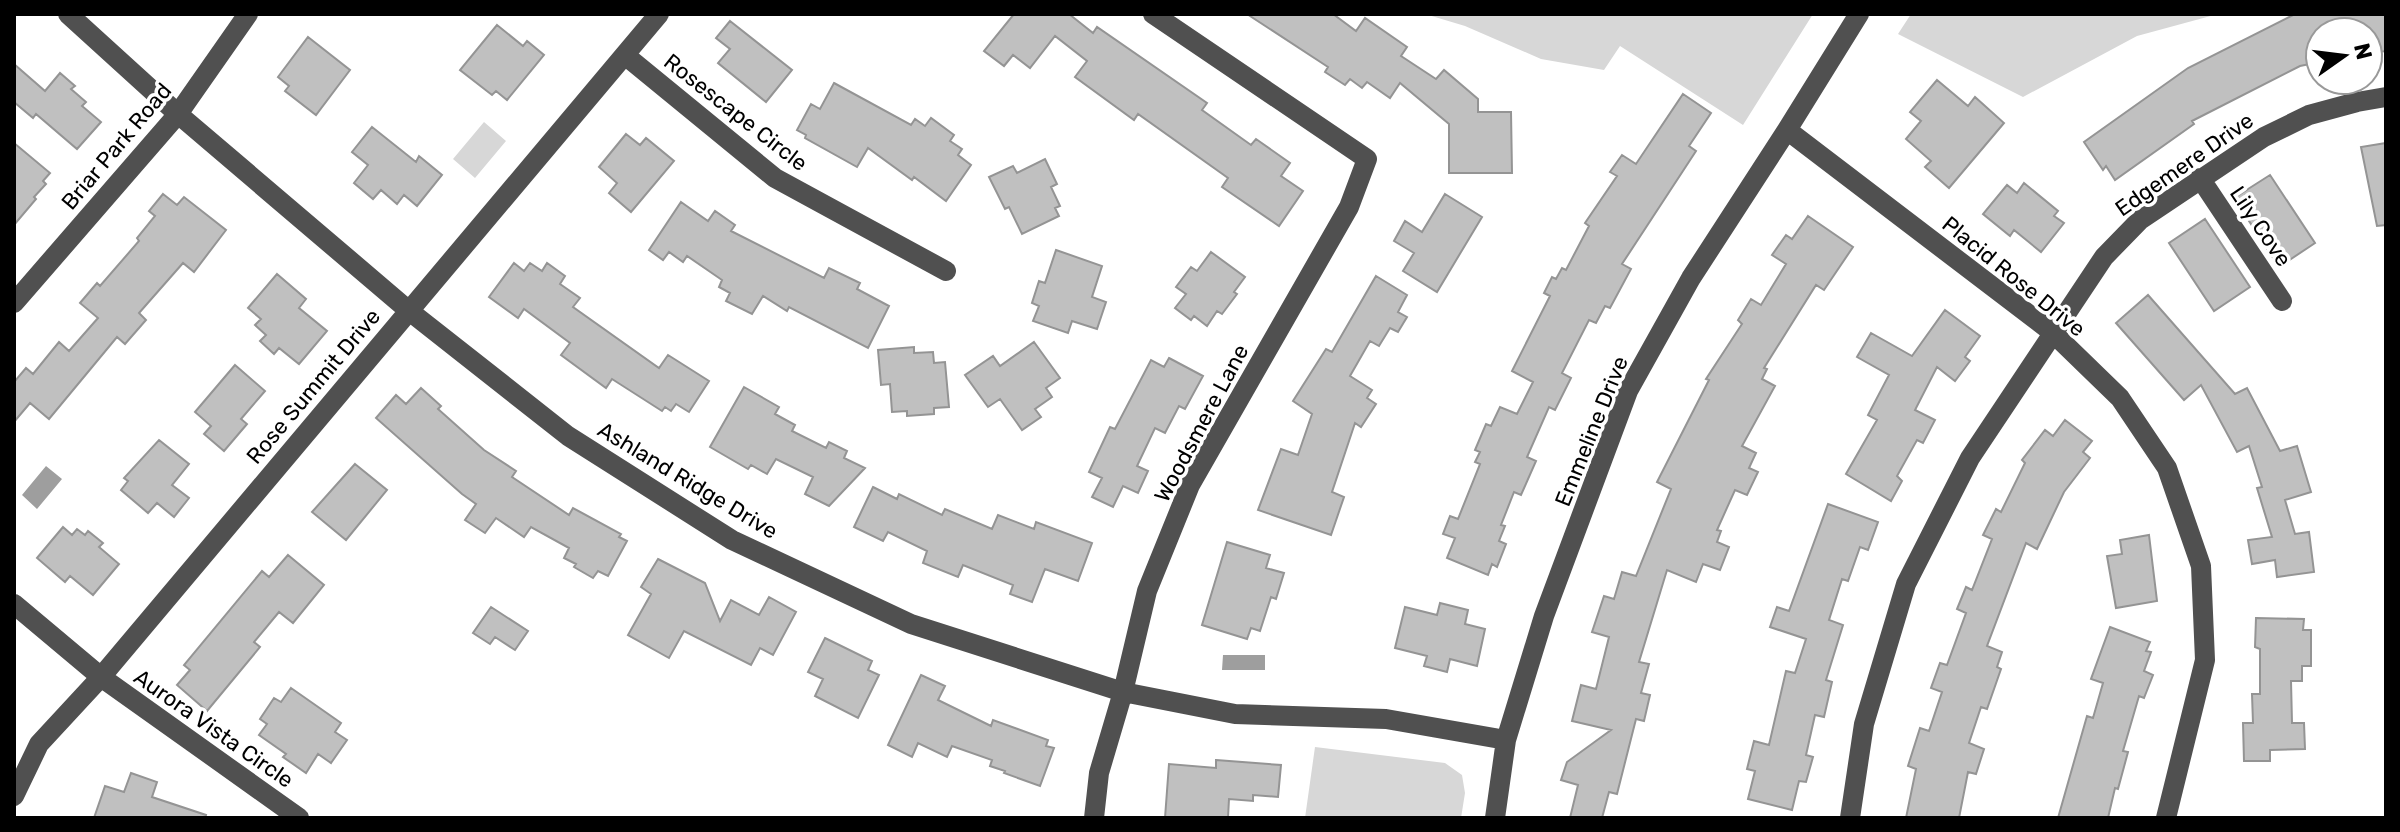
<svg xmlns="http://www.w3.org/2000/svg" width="2400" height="832" font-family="Rubik,sans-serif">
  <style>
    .green { fill: #d7d7d7 }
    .water { fill: #9e9e9e }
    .building { fill: #c0c0c0; stroke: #949494; stroke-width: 2 }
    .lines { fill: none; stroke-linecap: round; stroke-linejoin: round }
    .minor { stroke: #505050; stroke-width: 20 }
    .labels { text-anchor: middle; stroke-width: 7; stroke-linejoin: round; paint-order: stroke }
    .street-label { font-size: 22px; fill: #000; stroke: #fff }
  </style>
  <rect width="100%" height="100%" fill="#fff"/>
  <path class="green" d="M1425,14H1813L1743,125L1620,46L1604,70L1541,59L1465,26Z
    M1911,14H2218L2137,36L2023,97L1898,34Z
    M484,122L506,141L475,178L453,159Z
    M1315,747L1445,763L1462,775L1465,793L1461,818H1305Z"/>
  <path class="water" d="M46,466L62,479L37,509L22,495Z
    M1223,655H1265V670H1222Z"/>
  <path class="building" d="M1014,14H1069L1093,33L1097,27L1207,103L1202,110L1251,145L1256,139L1290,163L1281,176L1303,191L1279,226L1222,187L1228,178L1138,114L1134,120L1075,77L1087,61L1055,36L1030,68L1013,55L1004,66L984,51Z
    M1247,14H1333L1356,31L1365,18L1407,47L1401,56L1436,79L1444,70L1478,99V112H1511L1512,173H1449V124L1400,83L1390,98L1367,82L1362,88L1350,79L1345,85L1325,72L1328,67Z
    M2295,14H2386V51L2368,54V32H2320V62L2300,66L2192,121L2194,124L2115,180L2106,166L2103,170L2084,142L2188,68Z
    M730,21L792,70L766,102L718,63L730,49L716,38Z
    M497,25L523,46L527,41L544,55L507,100L496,91L492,95L460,70Z
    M308,37L350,70L316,115L285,91L289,86L278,77Z
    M14,64L45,91L60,73L75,86L71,89L86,102L82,106L101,122L77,149L36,114L33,118L14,102Z
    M1937,80L1968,106L1975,97L2004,123L1949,188L1925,167L1931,161L1906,139L1921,121L1910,112Z
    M834,83L911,125L915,119L925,126L931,118L954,135L950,141L962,149L958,155L971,165L946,201L914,177L912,180L868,148L857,167L805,138L806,135L797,130L811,104L820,109Z
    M1683,94L1711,113L1689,146L1696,151L1622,264L1631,269L1610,308L1605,306L1596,323L1589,320L1562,373L1571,378L1555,410L1549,407L1527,457L1536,461L1521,495L1514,492L1501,525L1505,526L1499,541L1506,544L1497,567L1492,564L1488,575L1447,558L1455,538L1443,534L1450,516L1458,519L1480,464L1475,462L1480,452L1475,450L1486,424L1491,426L1500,407L1517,414L1533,382L1512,371L1550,296L1544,293L1552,277L1556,279L1562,268L1566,270L1589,226L1585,223L1617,176L1610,172L1622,155L1636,164Z
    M372,127L416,162L419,156L442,175L417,206L404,195L397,204L381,190L373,199L354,183L368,165L352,152Z
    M626,134L640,145L646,138L674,161L631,212L609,193L617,183L599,167Z
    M14,143L50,173L43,181L46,184L34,197L36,199L14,225Z
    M2386,143V225L2377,226L2361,147Z
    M1045,159L1057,184L1051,187L1060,206L1055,208L1059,216L1022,234L1009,207L1005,209L989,177L1013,166L1017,173Z
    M2270,175L2315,243L2279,267L2234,198Z
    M2024,183L2058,211L2054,216L2064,223L2041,252L2014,230L2010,236L1983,214L2007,185L2017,193Z
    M163,194L177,205L184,197L226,230L194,272L183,263L139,313L146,320L125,344L117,337L49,419L30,403L14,422V382L26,368L33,374L59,342L69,351L98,318L80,303L97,283L100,286L139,241L137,238L155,216L149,211Z
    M1445,194L1482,217L1437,292L1403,271L1414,253L1394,241L1405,221L1422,232Z
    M681,202L708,221L715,211L735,225L731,231L824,278L829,268L860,283L857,289L889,306L868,348L789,307L787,311L763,296L752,314L726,301L730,293L719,287L722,280L687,256L683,262L669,252L663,260L649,250Z
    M1808,216L1853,247L1824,290L1816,285L1764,368L1767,369L1762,379L1775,386L1742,446L1756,453L1749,468L1758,472L1747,495L1735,490L1717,530L1721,531L1717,542L1729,547L1720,570L1703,564L1696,582L1667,570L1639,662L1649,664L1641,693L1650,695L1644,721L1636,719L1617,794L1609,792L1602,818H1570L1578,785L1561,780L1567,762L1611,730L1572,721L1581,685L1596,689L1609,637L1592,632L1604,596L1614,599L1622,572L1636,576L1671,489L1657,482L1709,380L1706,379L1742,324L1738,320L1751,299L1761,305L1786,264L1772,255L1786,235L1792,239Z
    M2205,219L2250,287L2214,311L2169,243Z
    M1056,250L1102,266L1092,297L1106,302L1097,329L1072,321L1068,333L1033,321L1039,306L1032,303L1039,281L1045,283Z
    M1211,252L1245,277L1234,292L1237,294L1222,314L1217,311L1207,326L1194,316L1191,320L1175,308L1186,294L1176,287L1191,267L1197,271Z
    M514,263L524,271L530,263L542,271L547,263L565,276L560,284L580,298L573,307L659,368L668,355L709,381L689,412L676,404L671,411L665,407L662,411L612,379L606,388L561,355L570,343L524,309L518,318L489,297Z
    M277,274L306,299L299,308L327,331L299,364L279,348L274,354L260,341L266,335L255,325L261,319L248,308Z
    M1376,276L1407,295L1398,312L1407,317L1398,332L1390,328L1379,346L1370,341L1350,376L1372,390L1367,398L1376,404L1361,427L1355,423L1332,492L1344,497L1331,535L1258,510L1281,449L1298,455L1312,414L1293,401L1326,349L1332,352Z
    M2148,295L2235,394L2247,388L2280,451L2297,446L2311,492L2285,500L2295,534L2309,532L2314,572L2277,577L2275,560L2252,564L2248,540L2272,537L2257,488L2262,487L2249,446L2237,452L2201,385L2184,400L2116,323Z
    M1945,310L1980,336L1965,357L1970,361L1955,381L1937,367L1915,410L1935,420L1923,443L1917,440L1897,476L1902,481L1891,501L1846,474L1877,420L1868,415L1889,375L1857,357L1871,333L1912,356Z
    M1034,342L1060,378L1046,388L1052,397L1035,409L1041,417L1022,430L1000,399L988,407L965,375L993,356L1000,366Z
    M914,347V353L933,352L934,363L945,362L949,407L934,408V414L907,416V411L892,412L890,384L881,385L878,350Z
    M1169,358L1203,376L1185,409L1179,406L1165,433L1155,428L1137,466L1148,471L1138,493L1123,486L1113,507L1092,497L1102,478L1089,472L1110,427L1115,429L1151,360L1164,367Z
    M235,365L265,391L241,419L247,424L224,451L204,434L211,426L195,412Z
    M744,387L779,407L775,414L795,425L792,431L826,448L829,442L847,451L844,458L865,468L829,506L805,494L813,477L776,459L767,474L751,465L748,469L710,447Z
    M421,388L441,406L438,409L484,450L516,471L512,477L569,515L573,508L621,534L619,537L627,541L608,576L598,571L593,578L574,567L576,564L564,558L569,548L531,527L524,537L496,518L485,533L465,520L476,504L462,494L376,418L396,395L406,404Z
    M2065,420L2092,441L2083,452L2090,458L2064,492L2037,549L2026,543L1987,646L2002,652L1997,667L2001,669L1987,709L1981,707L1969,743L1984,749L1976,774L1968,772L1959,818H1906L1916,769L1908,766L1920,728L1929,731L1942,692L1931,688L1940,663L1947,665L1966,613L1957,609L1966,587L1972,590L1992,539L1983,535L1996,509L2001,512L2025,463L2022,460L2045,430L2053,436Z
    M159,440L189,464L172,485L189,498L174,517L157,503L148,513L121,490L128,481L124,478Z
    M355,464L387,490L346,540L312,512Z
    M873,487L897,499L899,494L942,515L945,509L992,529L998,515L1034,529L1036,522L1092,543L1078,581L1045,569L1032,602L1010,594L1013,585L963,565L958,577L923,563L927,551L888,532L883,541L854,527Z
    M1828,504L1878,522L1868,550L1860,547L1848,581L1842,579L1829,620L1843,625L1826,680L1832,682L1824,717L1815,715L1806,755L1813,757L1806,782L1799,781L1792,810L1748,799L1755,771L1747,769L1754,741L1769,745L1786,671L1795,673L1806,639L1770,627L1777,607L1789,611Z
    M63,527L72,535L77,529L85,535L88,531L103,543L99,547L119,564L93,595L70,576L65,582L37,558Z
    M2149,535L2157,601L2116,608L2107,556L2122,554L2120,540Z
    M1227,542L1270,555L1266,568L1284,573L1276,599L1271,597L1260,631L1251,628L1247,639L1202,625Z
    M288,555L324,585L293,623L279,612L254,642L260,647L207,711L177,685L190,670L184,665L262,571L269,577Z
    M658,559L705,583L720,621L731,600L759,615L769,597L796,612L773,655L760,648L751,665L684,631L669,658L628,635L651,594L641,587Z
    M1440,603L1468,610L1465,624L1485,629L1477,666L1450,659L1447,672L1424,666L1427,656L1395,648L1405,607L1437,615Z
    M491,607L528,631L515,650L495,637L490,644L473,633Z
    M2256,618L2304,619L2303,630H2311V666H2302V681H2291L2292,723H2304L2305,749L2270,750V761H2244L2243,723H2253L2252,694H2260V649L2255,647Z
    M2110,627L2150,642L2146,651L2151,652L2144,671L2153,675L2144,698L2139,696L2123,751L2128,752L2118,789L2115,788L2108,818H2058L2087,716L2093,718L2103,683L2091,679Z
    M825,638L872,661L868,670L879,675L858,718L815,696L823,679L808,672Z
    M921,675L945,686L938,700L991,726L993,720L1048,740L1046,746L1054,748L1040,786L1004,773L1005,771L990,766L992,760L952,746L947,757L918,743L912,757L888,745Z
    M291,688L341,723L335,732L347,740L331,763L318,754L306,773L283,757L286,754L259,735L267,724L260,719L274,698L281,702Z
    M1216,760L1281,765L1278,797L1253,795V801L1229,799L1228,818H1165L1169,764L1216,768Z
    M131,773L157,782L152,797L206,815L205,818H94L105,786L124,792Z"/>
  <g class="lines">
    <path class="minor" d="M68,14L178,114L408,310L568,436L732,540L911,624L1123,692L1235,714L1386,719L1506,740
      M626,56L775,178L946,271
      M1787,130L2052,332L2120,398L2167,468L2201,566L2205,660L2166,818
      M2200,178L2282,301
      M14,303L178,114L248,14
      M14,604L101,677L299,818
      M14,796L39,744L101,677L659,14
      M1094,818L1099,773L1123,692L1147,591L1190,485L1349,207L1367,159L1153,14
      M1495,818L1506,740L1544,616L1628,391L1691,278L1787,130L1859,14
      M1850,818L1864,724L1906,584L1970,458L2104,257L2140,220L2264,137L2309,115L2357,102L2386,97"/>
  </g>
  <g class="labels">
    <g class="street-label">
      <text transform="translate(736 112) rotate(38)" y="8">Rosescape Circle</text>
      <text transform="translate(116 146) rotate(-50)" y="8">Briar Park Road</text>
      <text transform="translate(2184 164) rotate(-35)" y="8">Edgemere Drive</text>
      <text transform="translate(2261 226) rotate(56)" y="8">Lily Cove</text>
      <text transform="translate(2014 276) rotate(39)" y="8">Placid Rose Drive</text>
      <text transform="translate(313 386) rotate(-50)" y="8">Rose Summit Drive</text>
      <text transform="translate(1201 423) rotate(-62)" y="8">Woodsmere Lane</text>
      <text transform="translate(1591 431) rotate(-68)" y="8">Emmeline Drive</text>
      <text transform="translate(688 480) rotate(31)" y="8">Ashland Ridge Drive</text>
      <text transform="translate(214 728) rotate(35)" y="8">Aurora Vista Circle</text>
    </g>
  </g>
  <rect width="2400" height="832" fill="none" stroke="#000000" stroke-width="32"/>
  <g transform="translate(2344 56) rotate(76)"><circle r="38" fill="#ffffff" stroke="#999999" stroke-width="2"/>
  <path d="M0-6L14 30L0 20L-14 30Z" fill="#000000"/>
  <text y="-12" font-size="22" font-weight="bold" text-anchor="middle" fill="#000000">N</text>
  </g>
</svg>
